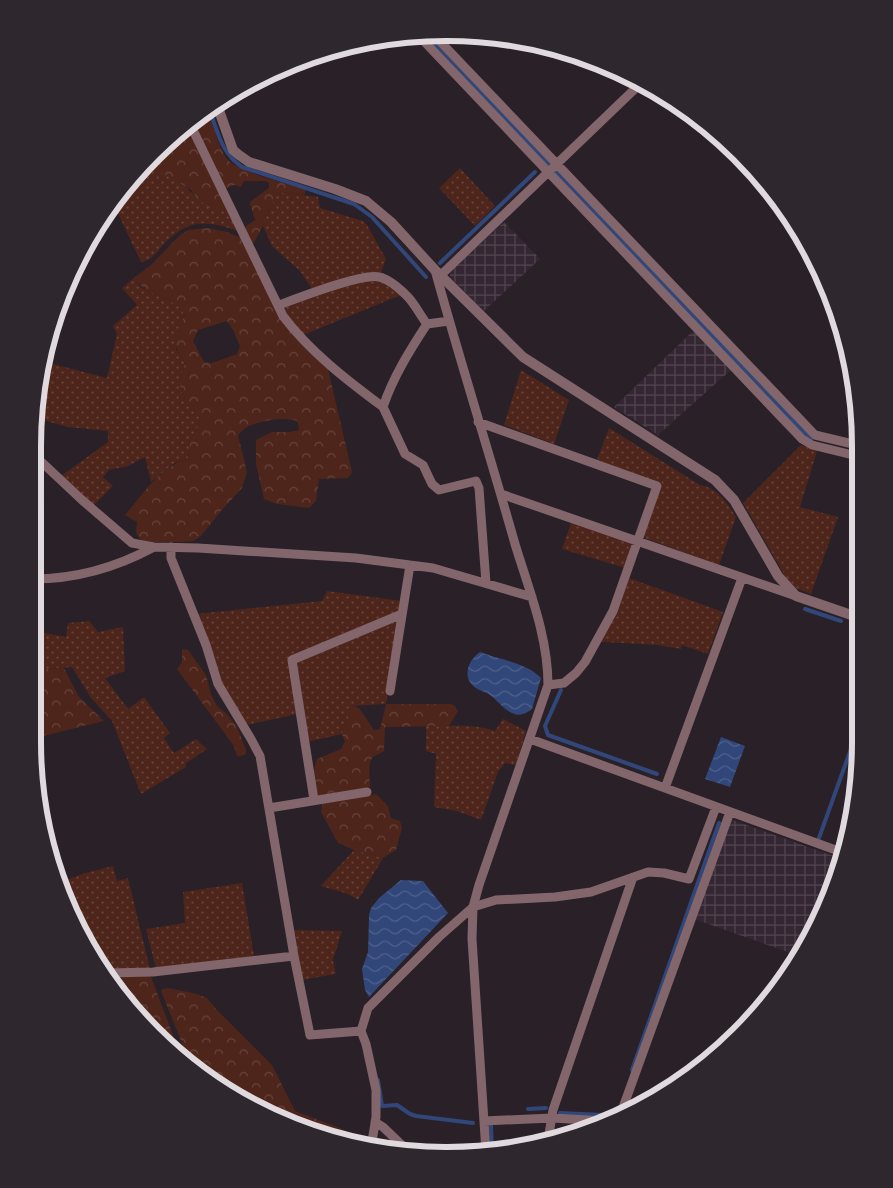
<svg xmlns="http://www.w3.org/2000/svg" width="893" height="1188" font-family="'Work Sans',sans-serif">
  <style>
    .industrial { fill: url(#industrial-grid) }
    .grass { fill: url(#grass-dots) }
    .forest { fill: url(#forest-crowns); fill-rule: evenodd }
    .water { fill: url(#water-waves) }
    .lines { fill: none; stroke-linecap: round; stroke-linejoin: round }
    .stream { stroke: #314779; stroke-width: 4 }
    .minor { stroke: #83656c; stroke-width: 9 }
    .tertiary { stroke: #83656c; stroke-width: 10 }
    .rim { fill: none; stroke: #e0dadf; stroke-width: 6 }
  </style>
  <defs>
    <pattern id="industrial-grid" width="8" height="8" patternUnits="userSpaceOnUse" patternTransform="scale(1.25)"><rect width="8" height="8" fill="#342733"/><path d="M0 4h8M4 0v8" fill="none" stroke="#514650"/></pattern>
    <pattern id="grass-dots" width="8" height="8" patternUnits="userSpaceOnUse" patternTransform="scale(1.25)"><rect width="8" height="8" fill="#4e251b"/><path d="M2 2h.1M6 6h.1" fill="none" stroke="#67443c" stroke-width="1.8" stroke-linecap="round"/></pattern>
    <pattern id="forest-crowns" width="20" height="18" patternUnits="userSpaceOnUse" patternTransform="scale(1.25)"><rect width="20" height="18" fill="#4e251b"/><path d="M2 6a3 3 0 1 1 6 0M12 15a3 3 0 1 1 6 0" fill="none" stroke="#67443c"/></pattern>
    <pattern id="water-waves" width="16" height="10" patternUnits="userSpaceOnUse" patternTransform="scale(1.25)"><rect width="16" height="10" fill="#314779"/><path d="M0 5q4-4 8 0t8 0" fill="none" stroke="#4f618c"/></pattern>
  </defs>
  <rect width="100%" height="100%" fill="#292028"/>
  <path class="industrial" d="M504,222L540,259L484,311L450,277V272Z
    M694,330L732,369L658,435L614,407Z
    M730,819L842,859L838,875L805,949L799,956L694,919Z"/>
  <path class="grass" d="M460,168L495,206L475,226L439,188Z
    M145,169C151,173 155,171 161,172C173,176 190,189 197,199L227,205L239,231C204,220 189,218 162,246C157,253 150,261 141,262L113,203L118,195Z
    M278,192L318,197L320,208L363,221L367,225L386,259L380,275L314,292L300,271L272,246L263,226L266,215L273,205V197Z
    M134,278L140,287L180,306L185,316L176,349L185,363L179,383L186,404L200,418L197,430L190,440L188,458L173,464L151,482L145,457L128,466L109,470L103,477L113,486L93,506L61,476L108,442V431L68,427L39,419L49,363L107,378L117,334L113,326L137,305L122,288Z
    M365,280H379L401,295L303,335L283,309L285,306Z
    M521,370L569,400L554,444L504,425Z
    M609,428L700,485C718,488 727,503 736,517L719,565L642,537L662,483L597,460Z
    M801,445L817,451L800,507L838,517L811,594L795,588L789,583L743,503Z
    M571,523L633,544L625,568L562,549Z
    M629,578L723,612L708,654L682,645L681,649L658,645L604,642L600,641Z
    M327,591L402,601L400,613L292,657L298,714L246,725L221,687L196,614L322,601Z
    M399,619L386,704L353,706L342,734L307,742L297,662Z
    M89,621L98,632L123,627L125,671L105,678L128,709L144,697L170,733L164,738L174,753L196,739L207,749L186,763V767L141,794L112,721L91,698L72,667L33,670V631L66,637L68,623Z
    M503,719L526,731L516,765L505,763L498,772L481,820L457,811L434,807L436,754L426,751V726C453,727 468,723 495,731Z
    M354,850L383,858L358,900L348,894L321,886Z
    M113,866L117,881L128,878L150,969L107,971L88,949L61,882L85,873Z
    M242,883L254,956L156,969L146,929L185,923L183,892Z
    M293,930L342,931L333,960L336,974L301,980Z"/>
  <path class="forest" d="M206,112L210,115C214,127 220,153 230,162C242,172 288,184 304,189L306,191L304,195L278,192L273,197V205L266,215L263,226L252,246L245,230L246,226L255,220L250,204L251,201L269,188V183L265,181H244L241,187L234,185L224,189L193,124Z
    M190,131L227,205L219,209L210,208L197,199L191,190L175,180L160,172H151L145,169L178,138Z
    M208,228L227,232L242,238L276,312L328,369L352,472L348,478L319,479L316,501L309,508L277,504L264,499L256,464V440L272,432H289L299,430L298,422C288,415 253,422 244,429C242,431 240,433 238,435L247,472L242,488L221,511L201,536L193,541L180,542H153L141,540L136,533L137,522L125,515C146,491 157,470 188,458L190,440L197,430L200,418L186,404L179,383L185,363C171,341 172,337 185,316C174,294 148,299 134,278L151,265L179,236L188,230ZM227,321L233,330L240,346L237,354L212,363L204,362L193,341L198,330Z
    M182,649L188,650L206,675L211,694L217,706L227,714L237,727L246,750V754L241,756H237L234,746L177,669L182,662Z
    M64,668L79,697L104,721L39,737L35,717H33V670Z
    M386,704H450L455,706L458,711L449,726L385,727L384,751C381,754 377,754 373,757C367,763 370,778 370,786L368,789L319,796C311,788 313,770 317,759L341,749L345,742L342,734L353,706L359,708L374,730L380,729Z
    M376,794L388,806L391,818L400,821L402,828L396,850L383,858L354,850L338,843L321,812L323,802Z
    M122,975H147L151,977L182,1059L173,1053L120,987Z
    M168,988L197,994L207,998L216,1009L272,1065L295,1111L345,1130V1141L263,1113L190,1063L161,991L163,989Z"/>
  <path class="water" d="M480,652C500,660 525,662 541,678L532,709C527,713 521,716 514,714C505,711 497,700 490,695C486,692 480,691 476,688C461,678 468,660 480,652Z
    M721,737L745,746L730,787L705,779Z
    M401,880L423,881L448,913L369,997L365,990L362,969L368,952L369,915L371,908L379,898Z"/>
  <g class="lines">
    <path class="stream" d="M425,35L548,163
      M209,109C218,132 221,153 242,167L354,204L372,217L426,277
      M556,172L811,440
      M440,263L535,172
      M805,609L841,621
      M561,690L545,726L548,735L657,774
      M819,838L857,732
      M632,1070L719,823
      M378,1080L382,1106L397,1105L410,1114L416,1116L473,1123
      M528,1109L546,1108
      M560,1113L604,1115
      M491,1126L492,1151"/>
    <path class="minor" d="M433,34L815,435L857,445
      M418,35L802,439L812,445L857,456
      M191,126L283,316C310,352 348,381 383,407
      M435,270C460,361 489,452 515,544C529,590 548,636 548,685L479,885L473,907L472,939L486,1152
      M441,275L641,83
      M279,305C298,298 362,273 379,277C389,279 400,289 407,296C415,304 420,315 427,324
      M449,321L427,324C410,350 393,377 383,407L405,454L423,465L432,484L439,490L476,481L479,488L486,583
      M478,422L657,486L613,611L585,662L576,673L564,683L548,685
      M33,454L82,500L132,543L154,547L198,548L356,558L433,568L532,597
      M501,494L796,596
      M171,547V558L206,645L218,684L251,739L260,756L294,956L310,1035L361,1031
      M33,579C75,579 117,567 154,547
      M390,691L410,565
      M530,739L844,853
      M665,788L742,578
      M314,800L292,660L402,614
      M269,808L367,792
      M108,973L153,972L294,956
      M621,1113L730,812
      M484,1121L552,1118L605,1121
      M375,1122L383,1127L407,1150
      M548,1140L553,1110L633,877
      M371,1148L376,1117V1090L366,1044L361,1031L368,1008L439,937L473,907L496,900L555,897L591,892L648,872L664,873L689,879L716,807"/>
    <path class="tertiary" d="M216,102L233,150L239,155L249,162L335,189L366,201L391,222L435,270L523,357L715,480L734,500L778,576L796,596L857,617"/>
  </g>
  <path d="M0 0H893V1188H0ZM446 41H447A405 405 0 0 1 852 446V742A405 405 0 0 1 447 1147H446A405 405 0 0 1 41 742V446A405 405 0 0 1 446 41Z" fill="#2e272e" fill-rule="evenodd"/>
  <path class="rim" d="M446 41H447A405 405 0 0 1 852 446V742A405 405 0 0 1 447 1147H446A405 405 0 0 1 41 742V446A405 405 0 0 1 446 41Z"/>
</svg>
